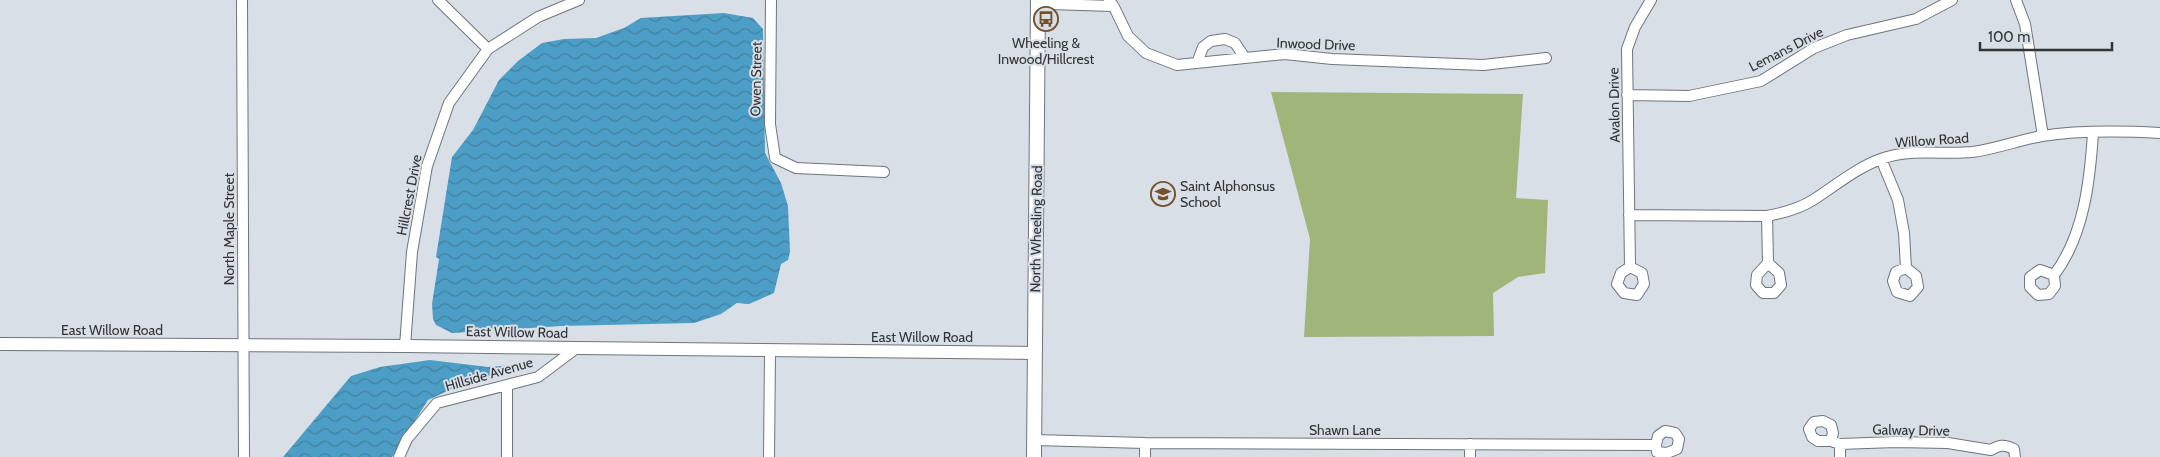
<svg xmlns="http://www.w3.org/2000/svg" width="2160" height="457" font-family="Cabin,sans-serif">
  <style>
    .garden { fill: #a0b57a }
    .water { fill: url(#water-waves) }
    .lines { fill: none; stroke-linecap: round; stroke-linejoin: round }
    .minor-casing { stroke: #6f757c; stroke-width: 12 }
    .tertiary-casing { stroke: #6f757c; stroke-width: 14 }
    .secondary-casing { stroke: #6f757c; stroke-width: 16 }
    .minor { stroke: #fff; stroke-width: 10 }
    .tertiary { stroke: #fff; stroke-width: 12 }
    .secondary { stroke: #fff; stroke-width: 14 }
    .labels { text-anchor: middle; stroke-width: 4; stroke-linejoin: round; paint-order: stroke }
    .poi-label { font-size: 14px; fill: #313336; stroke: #d8dfe7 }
    .street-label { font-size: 14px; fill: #313336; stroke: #d8dfe7 }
  </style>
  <defs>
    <pattern id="water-waves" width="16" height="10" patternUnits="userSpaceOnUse" patternTransform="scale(1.25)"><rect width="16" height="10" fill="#4d9ec6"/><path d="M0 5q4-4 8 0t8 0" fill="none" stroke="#4181a2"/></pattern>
  </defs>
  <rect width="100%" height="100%" fill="#d8dfe7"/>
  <path class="garden" d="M1271,92L1523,94L1516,198L1548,200L1545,273L1518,277L1493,293L1494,336L1304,337L1310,239Z"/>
  <path class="water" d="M724,13L753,18L763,29L765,153L781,183L788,206L790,252L788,260L781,264L774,293L749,304L737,303L721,314L694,323L561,326L452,333L436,325L433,319L432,304L439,259L436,257L452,157L473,130L499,80L518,61L542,43L564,39L596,38L624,28L641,18Z
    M430,360L488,367L526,364L534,367L471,380L428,400L392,457H283L351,376L380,367Z"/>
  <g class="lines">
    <defs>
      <path id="minor" d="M242,0L244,457
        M438,0L488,49
        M771,0L770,124L775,158L796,168L884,172
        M1038,0L1050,4L1112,6
        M1109,0L1114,7L1128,36L1146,53L1177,65L1285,54L1332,59L1483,65L1546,58
        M2016,0L2025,24L2043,136
        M1197,63L1203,47L1211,41L1225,39L1235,43L1245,58
        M1627,95L1689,96L1761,81L1814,48L1847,35L1916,19L1952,0
        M1881,159L1898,200L1904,233L1906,268
        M1629,215L1767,216C1783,213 1799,209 1813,200C1835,186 1856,168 1881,159C1911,148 1942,155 1972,152C1996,149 2019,140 2042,136C2081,130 2122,131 2160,133
        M1767,216L1768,263
        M1768,263L1779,273L1781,285L1774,293H1763L1756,285L1757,275Z
        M1630,267L1627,49L1635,27L1651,0
        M1630,267L1642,273L1644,284L1637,295L1624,293L1617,284L1621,273Z
        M1906,268L1916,276L1918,287L1910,296L1897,292L1893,281L1896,272Z
        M2040,270L2054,275L2055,286L2049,294L2038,295L2030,287V277Z
        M2054,275C2084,236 2090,180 2093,133
        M405,346L412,252L427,166L449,103L488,49L538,17L579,0
        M507,385V457
        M1665,431L1675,433L1679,439L1677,449L1667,453L1657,452L1656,445L1658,436Z
        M1034,440L1145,443L1656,445
        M1831,441L1833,433L1831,425L1823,421L1814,422L1809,429L1812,437L1818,441H1831L1840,444L1895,442L1948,443L1991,450
        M1145,443V457
        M1470,444V457
        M1991,450C1999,445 2004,444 2014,449L2015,457
        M399,457L407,439L437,403L538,377L578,347
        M769,457L770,351
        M1840,457V444"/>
      <path id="tertiary" d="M0,344L405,346L1034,353"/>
      <path id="secondary" d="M1034,457L1038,0"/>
    </defs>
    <use href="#minor" class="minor-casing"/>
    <use href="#tertiary" class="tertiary-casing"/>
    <use href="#secondary" class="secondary-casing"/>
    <use href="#minor" class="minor"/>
    <use href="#tertiary" class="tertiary"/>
    <use href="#secondary" class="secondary"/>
  </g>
  <defs>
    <symbol id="bus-ring" viewBox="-11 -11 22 22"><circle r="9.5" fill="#d8dfe7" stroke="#75512b" stroke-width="1.5"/><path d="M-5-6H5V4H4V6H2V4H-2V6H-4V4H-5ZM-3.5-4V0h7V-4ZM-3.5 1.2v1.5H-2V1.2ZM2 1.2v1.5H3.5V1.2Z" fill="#75512b"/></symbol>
    <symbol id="school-ring" viewBox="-11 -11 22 22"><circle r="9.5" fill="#d8dfe7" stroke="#75512b" stroke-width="1.5"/><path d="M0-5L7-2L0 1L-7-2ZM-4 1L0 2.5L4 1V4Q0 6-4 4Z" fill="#75512b"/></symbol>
  </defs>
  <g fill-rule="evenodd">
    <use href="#bus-ring" x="1032" y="5" width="28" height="28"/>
    <use href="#school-ring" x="1149" y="180" width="28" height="28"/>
  </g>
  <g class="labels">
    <g class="poi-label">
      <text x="1046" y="48">Wheeling &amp;<tspan x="1046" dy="16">Inwood/Hillcrest</tspan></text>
      <text x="1180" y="191" text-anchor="start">Saint Alphonsus<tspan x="1180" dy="16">School</tspan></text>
    </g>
    <g class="street-label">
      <text transform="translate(1316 44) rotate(2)" y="5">Inwood Drive</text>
      <text transform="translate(1786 49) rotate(-27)" y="5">Lemans Drive</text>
      <text transform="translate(756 79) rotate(-89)" y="5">Owen Street</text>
      <text transform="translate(1614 105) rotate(-91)" y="5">Avalon Drive</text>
      <text transform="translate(1932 140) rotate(-4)" y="5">Willow Road</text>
      <text transform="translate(409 195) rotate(-79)" y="5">Hillcrest Drive</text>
      <text transform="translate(229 229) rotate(-90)" y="5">North Maple Street</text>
      <text transform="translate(1036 229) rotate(-89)" y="5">North Wheeling Road</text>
      <text x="112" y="335">East Willow Road</text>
      <text transform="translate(517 332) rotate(1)" y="5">East Willow Road</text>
      <text x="922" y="342">East Willow Road</text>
      <text transform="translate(489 374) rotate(-16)" y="5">Hillside Avenue</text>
      <text x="1345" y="435">Shawn Lane</text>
      <text transform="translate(1911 430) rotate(1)" y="5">Galway Drive</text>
    </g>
  </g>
  <path d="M1980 42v8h132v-8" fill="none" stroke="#313336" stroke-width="2.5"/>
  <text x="1988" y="42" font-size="15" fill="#313336" stroke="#d8dfe7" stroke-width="4" paint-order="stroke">100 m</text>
</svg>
